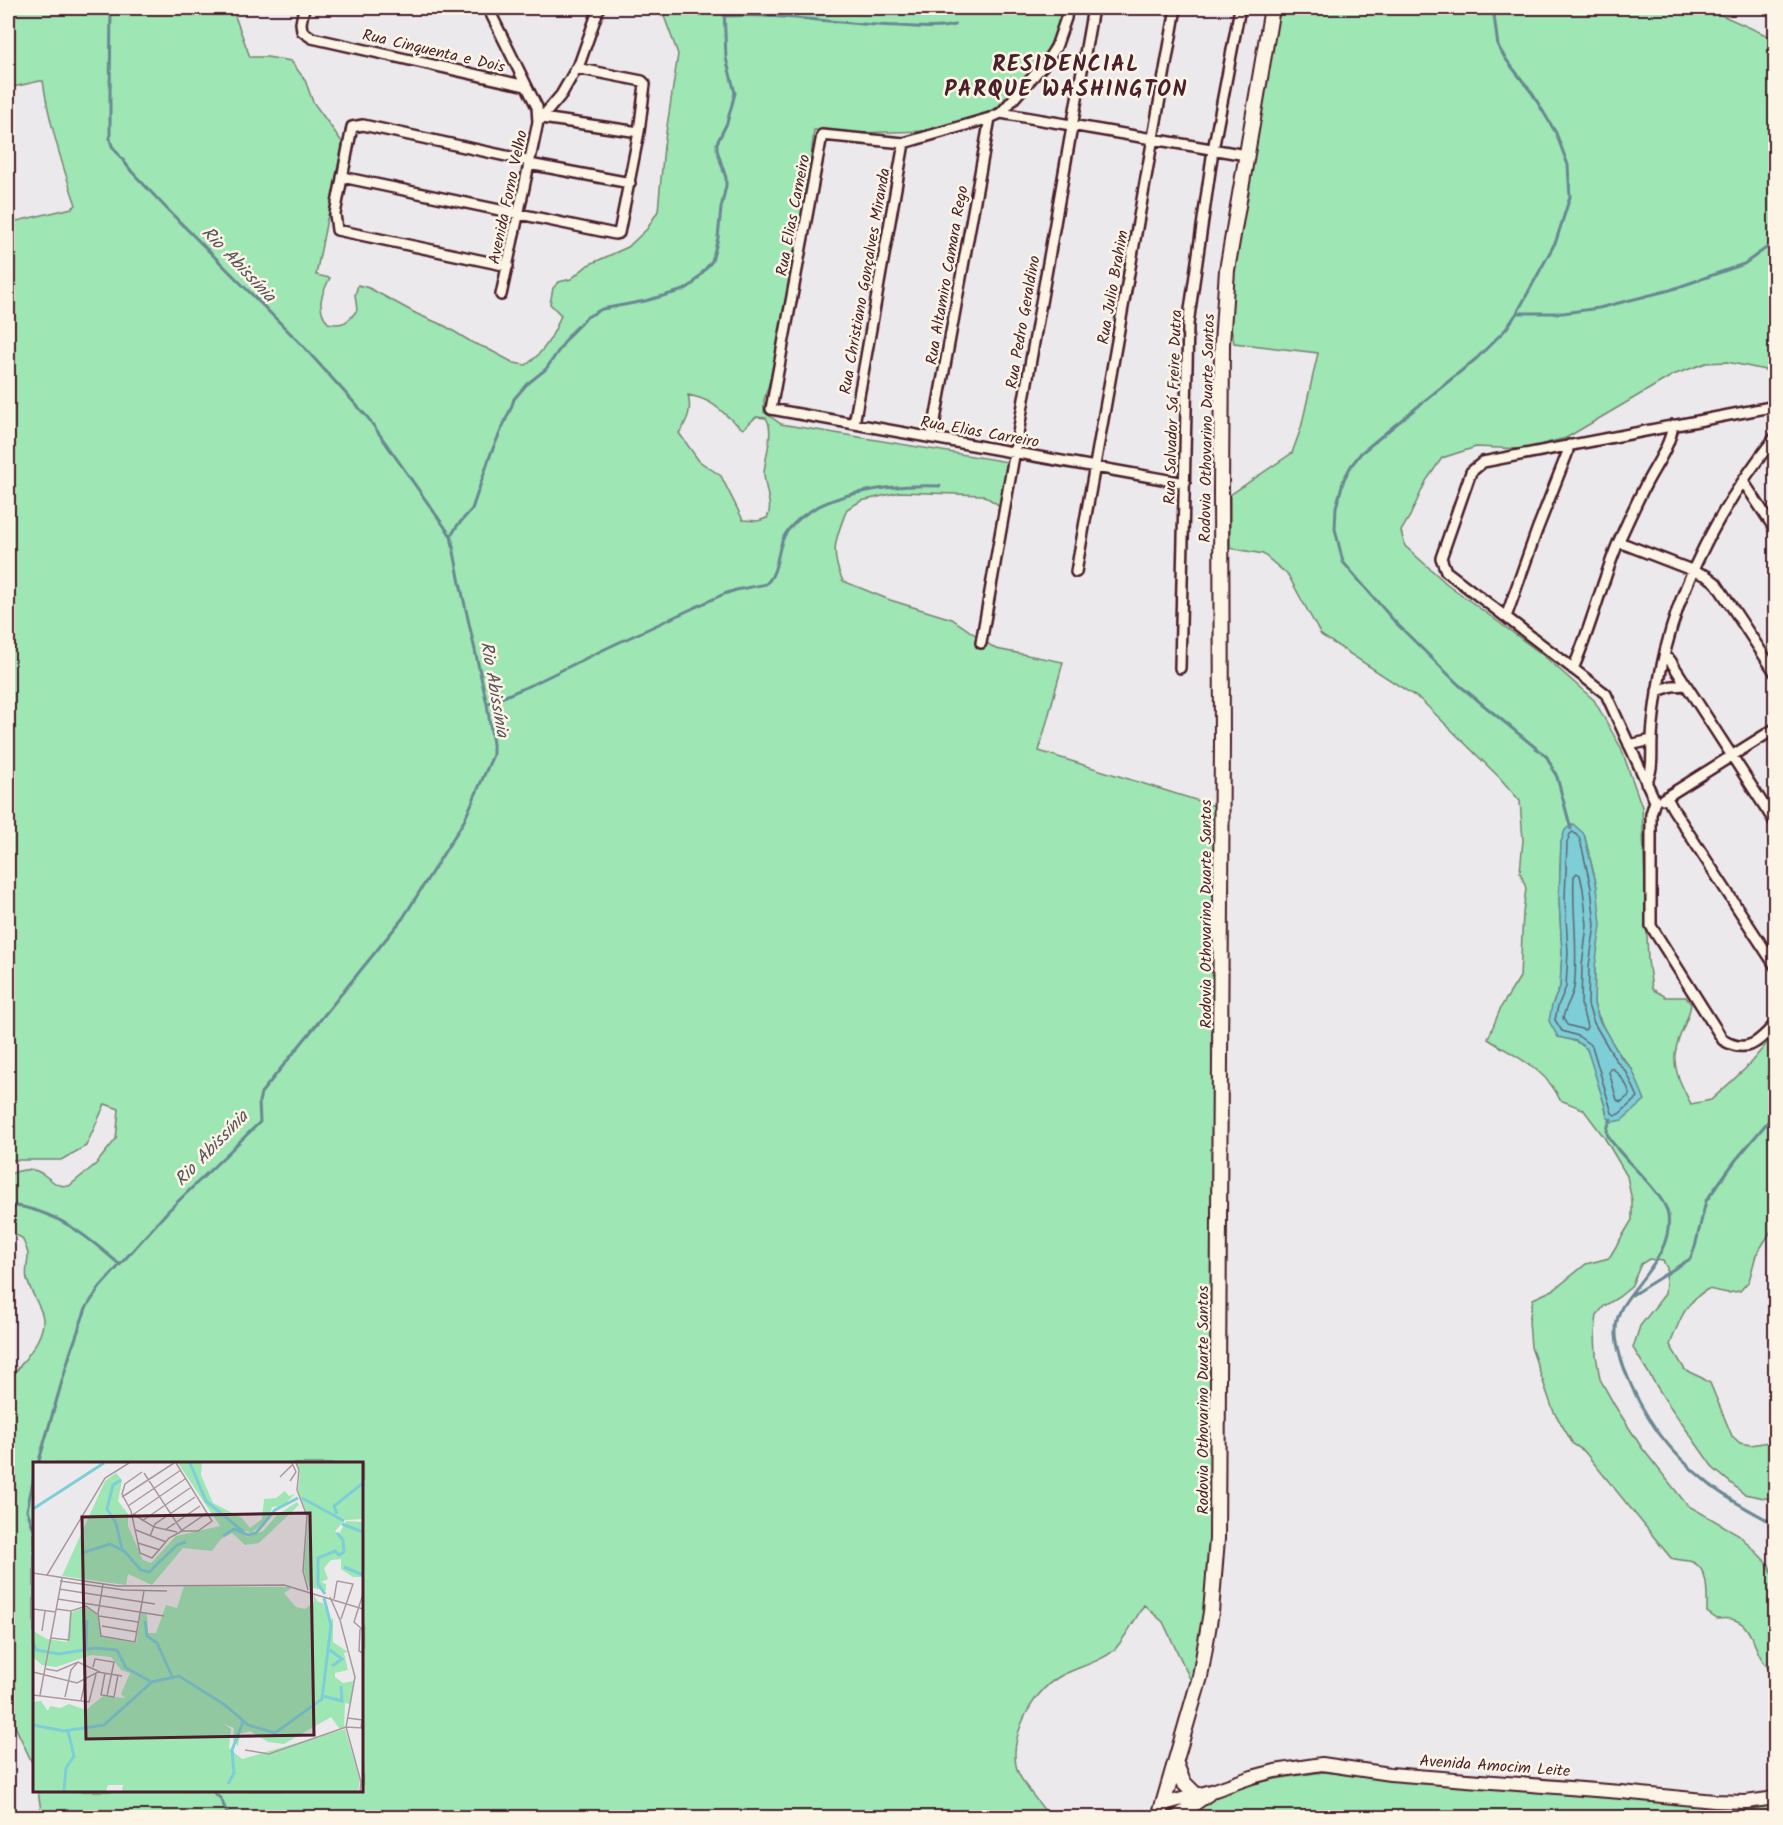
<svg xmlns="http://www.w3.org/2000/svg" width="1783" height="1825" font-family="Kalam,sans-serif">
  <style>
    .green { fill: #9ee6b4; stroke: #748270; stroke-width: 1.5; fill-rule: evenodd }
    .water { fill: #7dced7; stroke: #698892; stroke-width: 1.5 }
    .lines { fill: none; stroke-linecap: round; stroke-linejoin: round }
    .shore { stroke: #5e6570; stroke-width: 1.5 }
    .stream { stroke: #698892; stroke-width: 3 }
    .street-casing { stroke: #4a1f2b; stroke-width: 14 }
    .secondary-casing { stroke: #4a1f2b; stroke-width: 16 }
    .primary-casing { stroke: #4a1f2b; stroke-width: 18 }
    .street { stroke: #fcf5e5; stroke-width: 9 }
    .secondary { stroke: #fcf5e5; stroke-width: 12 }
    .primary { stroke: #fcf5e5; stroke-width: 14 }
    .labels { text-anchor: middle; stroke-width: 5; stroke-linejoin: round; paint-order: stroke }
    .street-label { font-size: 16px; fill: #4a1f2b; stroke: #fcf5e5 }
    .water-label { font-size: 18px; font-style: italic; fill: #59545f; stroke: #fcf5e5 }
    .district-label { font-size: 22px; font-weight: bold; letter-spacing: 1.5px; fill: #4a1f2b; stroke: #fcf5e5 }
    .inset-river { fill: none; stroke: #7dced7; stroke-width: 3 }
    .inset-road { fill: none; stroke: #ab989f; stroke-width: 1.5 }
    .view { fill: #4a1f2b; fill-opacity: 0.15; stroke: #4a1f2b; stroke-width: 3 }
    .inset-edge { fill: none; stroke: #4a1f2b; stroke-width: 3 }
  </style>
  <rect width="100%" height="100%" fill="#ece9ec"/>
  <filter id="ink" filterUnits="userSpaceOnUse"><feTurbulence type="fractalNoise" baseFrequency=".0167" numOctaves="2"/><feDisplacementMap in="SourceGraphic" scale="12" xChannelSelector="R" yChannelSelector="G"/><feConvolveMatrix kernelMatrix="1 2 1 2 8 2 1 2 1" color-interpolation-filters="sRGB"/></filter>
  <g filter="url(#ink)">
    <path class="green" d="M8,8H232L250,57H267L291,61L305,80L313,102L345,146L326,224L316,275L330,278C321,295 316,307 328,323C344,326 348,322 357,310L355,295L358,285L369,288L417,314L445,326L473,343L486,348L514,363L526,365C544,353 554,335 561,315L550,304L553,288L559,282L571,279L588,265L628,247L647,229L658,211L664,146L678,54L661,8H1063V19L1046,52L1005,103L979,117L929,131L854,133L814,130L802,241L775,364L764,400V412L781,424L1008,462L1000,506L983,495L900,492L861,501L847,509C836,537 829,552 843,581L890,600L952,619L996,649L1063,662L1039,751L1215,806L1213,1561L1193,1685L1163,1622L1144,1605C1135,1619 1127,1635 1116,1648C1105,1661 1074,1668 1059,1677C1032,1692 1006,1741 1018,1772C1025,1789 1040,1802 1049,1817H42L38,1791L362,1790V1464H34V1767L15,1726L8,1688V1383C19,1364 49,1337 42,1314C38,1302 30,1291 27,1279C25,1271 28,1263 28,1255C28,1250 24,1243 22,1238L8,1231V1175C17,1171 27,1168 37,1171C52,1177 50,1186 69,1186L96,1164L116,1139L119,1109L105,1104L86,1146L61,1160H8V223L72,208L76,205C62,165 49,123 43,81H40L8,88ZM688,395C716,400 722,414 743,429L756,417L766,418C775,430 765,457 764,473C764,487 774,507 767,518L758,521L743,520L721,476L699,461L679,433C688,420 692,409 688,395Z
      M1280,8H1706L1775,39V372L1727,362L1706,363L1673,375L1566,438L1523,449L1476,447L1442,458L1426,481L1410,516L1401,531L1405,546L1447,584L1543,655L1594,700L1621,748L1642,807L1648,960L1652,989L1666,997H1686L1691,1004C1689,1020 1679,1033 1676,1049C1671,1068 1683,1088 1691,1104L1711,1100L1745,1069L1775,1034V1225L1756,1255L1749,1281L1740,1291L1728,1293L1708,1289C1685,1302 1679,1321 1670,1345L1685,1370L1702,1378L1710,1383L1732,1436L1740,1443L1751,1445L1775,1441V1500L1744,1494L1714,1469L1664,1398L1633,1348L1640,1326L1665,1294L1667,1268L1663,1261L1649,1259L1641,1264L1631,1287L1619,1297L1604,1306L1597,1315L1595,1332L1596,1355L1600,1379L1615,1406L1642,1448L1687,1505L1738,1534L1769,1565L1775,1581V1676C1770,1670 1764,1664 1760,1656C1749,1634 1748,1615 1717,1619L1707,1612C1707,1596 1710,1566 1689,1561C1683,1560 1677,1560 1671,1558L1584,1451L1573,1444L1553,1410L1531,1347L1529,1321L1533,1299L1555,1289L1586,1264L1609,1258L1632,1220V1201L1627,1176L1604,1137L1583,1109L1560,1100C1547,1069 1514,1056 1488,1039L1501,1007L1520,977L1523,913L1526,888L1520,872L1523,840L1520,801L1499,777L1421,700L1321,635L1288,575L1263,554L1230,548V495L1292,453L1301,428L1318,353L1234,343L1230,324V311L1238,236ZM1584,834L1597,887L1594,1004C1602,1028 1615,1051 1632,1069L1607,1117C1605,1106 1591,1053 1585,1047C1578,1041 1567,1039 1558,1036L1552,1005L1560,987L1562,952L1559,900L1561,842Z
      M1324,1772L1388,1780L1534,1789L1754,1807L1776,1803L1775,1818H1182C1195,1809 1208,1800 1223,1794C1254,1781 1291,1776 1324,1772Z"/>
    <path class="water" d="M1573,824L1584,834L1597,887L1601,925L1595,967L1594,1004L1599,1020L1620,1056L1632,1069L1645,1100L1622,1120L1612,1122L1607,1117L1605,1106L1587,1049L1576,1041L1558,1037L1549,1021L1552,1005L1560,987L1562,952L1559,900L1561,842L1565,830Z"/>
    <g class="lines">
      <path class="shore" d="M1573,832L1579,837L1583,852L1591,888L1595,925L1589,966L1588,1005L1594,1023L1615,1059L1627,1073L1638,1097L1619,1114L1615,1115L1612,1113L1592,1046L1578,1036L1562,1031L1555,1020L1558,1006L1566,987L1568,952L1565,900L1567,843L1570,834Z
        M1577,873L1580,875L1583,889L1587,925L1582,966L1581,1004L1587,1027L1585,1030L1567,1025L1563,1018C1565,1007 1572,998 1574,988C1579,951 1572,913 1574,876Z
        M1610,1068L1613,1069C1618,1073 1631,1088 1629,1095C1628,1097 1622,1101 1621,1102L1617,1100L1609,1072Z"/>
      <path class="stream" d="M1493,8L1498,46L1505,58L1532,93L1556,133L1568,165L1570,197L1562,222L1556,241L1517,313L1506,329L1477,358L1361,453L1351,466L1344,479L1336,507L1335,529L1343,562L1395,622L1459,685L1547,757L1557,777L1571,829
        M724,16C783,13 841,25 899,26C918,27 937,29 955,25
        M1517,313H1563L1599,308L1670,290L1744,264L1776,241
        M451,536L457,526L472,509L491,453L511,408L514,399L526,385L546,369L570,334L587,317L602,309L645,301L684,290L693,284L712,261L718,238L721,208L726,186V178L717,150V143L727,123L735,93L726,58L724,8
        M487,704L531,685L609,647L724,594L736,590L766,584C780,571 776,547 786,533C816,491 893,484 940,486
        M1611,1119C1609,1123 1607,1127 1607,1132C1607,1137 1613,1143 1616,1147C1629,1165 1666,1196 1668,1215C1673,1253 1639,1278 1622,1307C1611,1327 1617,1348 1624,1368C1643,1418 1668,1451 1709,1484C1728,1500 1754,1512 1776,1525
        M8,1205C54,1209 86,1235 120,1265
        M1632,1295L1690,1259L1695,1247L1706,1201L1735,1161L1776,1112
        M38,1464L70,1354L86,1308L100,1287L168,1211L260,1122L259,1102L261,1093L403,918L464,821L493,755V744L487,704L460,583L451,536L368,418L302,345L167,209L132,172L112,146L110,139V95L111,8
        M34,1477L27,1510L34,1530
        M211,1790L221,1799L229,1818"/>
      <defs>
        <path id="street" d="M304,8L301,23L302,31L312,38L526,86
          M488,8L537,107L538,122L501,295
          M1067,8L1066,18L1056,47L1047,61L1001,113L990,118L904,143L822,135L771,409L1185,483
          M1001,113L1246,155
          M542,118L639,132
          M538,122L561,95L580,62L599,8
          M529,164L630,183
          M342,177L615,234L619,233L639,132L645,84L642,81L576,68
          M508,266L337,230L335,214L352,127L363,125L529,161
          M1776,406L1483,462L1471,472L1441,558L1446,571L1606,694L1655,801L1651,814V926L1723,1040C1747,1055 1760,1041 1776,1023
          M854,424L904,143
          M932,437L990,118
          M1743,481L1776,531
          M1619,542L1707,576L1716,583L1776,674
          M1076,572L1176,8
          M1506,617L1537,530L1567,454L1569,445
          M981,643L1093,8
          M1664,657L1670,660L1776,824
          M1180,668L1188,324L1213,150L1240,8
          M1573,669C1591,628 1601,584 1618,543C1627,523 1636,503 1646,484C1656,465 1670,446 1673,425
          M1657,691L1672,686L1686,685
          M1629,745L1652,740
          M1646,783C1654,769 1651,754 1652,738C1653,715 1657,692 1661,670C1678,584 1722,504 1776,436
          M1667,798L1673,809L1776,967
          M1663,799L1776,728"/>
        <path id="secondary" d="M1164,1804L1215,1790L1252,1777L1275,1771L1322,1764L1390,1774L1621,1792L1714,1801L1746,1802L1776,1798
          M1175,1818L1209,1794"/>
        <path id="primary" d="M1176,1764L1183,1782L1196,1795
          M1159,1818L1200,1677L1211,1612L1217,1539L1222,741L1221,490L1222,344L1227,270L1272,8"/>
      </defs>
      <use href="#street" class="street-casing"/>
      <use href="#secondary" class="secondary-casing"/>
      <use href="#primary" class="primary-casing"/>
      <use href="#street" class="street"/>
      <use href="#secondary" class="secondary"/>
      <use href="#primary" class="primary"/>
    </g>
  </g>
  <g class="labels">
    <g class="street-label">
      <text transform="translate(434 50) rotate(13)" y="6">Rua Cinquenta e Dois</text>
      <text transform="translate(507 197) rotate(-78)" y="6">Avenida Forno Velho</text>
      <text transform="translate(792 215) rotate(-79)" y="6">Rua Elias Carneiro</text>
      <text transform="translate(946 275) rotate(-80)" y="6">Rua Altamiro Camara Rego</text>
      <text transform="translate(864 281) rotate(-80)" y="6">Rua Christiano Gonçalves Miranda</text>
      <text transform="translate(1112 287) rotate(-80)" y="6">Rua Julio Brahim</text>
      <text transform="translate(1022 322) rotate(-80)" y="6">Rua Pedro Geraldino</text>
      <text transform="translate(1172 407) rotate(-88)" y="6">Rua Salvador Sá Freire Dutra</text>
      <text transform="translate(1206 428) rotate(-89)" y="6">Rodovia Othovarino Duarte Santos</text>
      <text transform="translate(980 431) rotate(10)" y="6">Rua Elias Carreiro</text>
      <text transform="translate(1205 914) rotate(-90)" y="6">Rodovia Othovarino Duarte Santos</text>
      <text transform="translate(1202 1400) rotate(-90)" y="6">Rodovia Othovarino Duarte Santos</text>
      <text transform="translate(1495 1765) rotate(4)" y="6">Avenida Amocim Leite</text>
    </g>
    <g class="water-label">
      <text transform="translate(239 264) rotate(46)" y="6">Rio Abissínia</text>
      <text transform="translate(495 689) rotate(80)" y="6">Rio Abissínia</text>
      <text transform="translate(211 1148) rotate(-46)" y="6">Rio Abissínia</text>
    </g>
    <g class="district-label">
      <text x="1066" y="71">RESIDENCIAL<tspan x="1066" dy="25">PARQUE WASHINGTON</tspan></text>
    </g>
  </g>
  <g transform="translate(33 1462)">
    <rect width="330" height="330" fill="#ece9ec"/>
    <path d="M145,1H169L168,13L180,41L209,56L217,66L229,57L231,37L243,36L252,29L256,34L262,32L250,44L239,45L236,57L218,71L207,67L214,75L230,69L244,53L264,40L266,43L226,81L212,83L199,71L188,77L179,89L150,86L119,123L95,112L93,123L29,114L72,19L83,11L89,18L85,39L95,52V64L110,98L118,101L143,74L187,64ZM263,1H330V57L312,58L302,69L306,72L313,59L330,60V115H320L308,107V97L298,98L291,106L295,117L288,120L293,122V129L276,125L271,108L275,55L265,29L267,9ZM151,124L260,125L251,131L263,145L272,147L281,140L280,131L285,140L290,141L297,160L300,155V180L315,190L311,191L315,208L302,211V215L310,221L321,219L317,242L312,241L311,266H306L298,255L251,282L235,280L217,269L207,272L205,284L200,278L201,266L191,262L198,267L196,286L209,297L312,267L327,318L325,329H89L90,323H75L73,329H0V240L8,239L15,249L17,244L27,246L36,242L53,248L70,234L92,236L88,232L97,211L88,208L78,195L58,193L23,205L9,203L0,195V169L14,177L34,180L37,151L53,145L64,152L68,175L103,181L108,151L114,152L115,171H123L133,143L144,146Z" fill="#9ee6b4"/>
    <path class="inset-river" d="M157,1L173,39L211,70M88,18L80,23L74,47L83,61L89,87M269,36L311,59M0,47L71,1M304,52L301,44L330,21M309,62L330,70M190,74L201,67L215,73L223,71L242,48L265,36M49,91L77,82L91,89L108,108L116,110L144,83L153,80M311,105L330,113M292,132L285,122V96L302,89L306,93L311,90L310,78L304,71M112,159L114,174L124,181L139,214M0,180L3,188L26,192L62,186L84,188L93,206L117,219M53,186L54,158M297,188L309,197L299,204M290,234L309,239L308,224M0,263L31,269L71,263L119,220L146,214L192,243L215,263L242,271L289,237L298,163L291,136M195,322L201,311L199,288L210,260M31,329L33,306L41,294L35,269"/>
    <path class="inset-road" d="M263,1L266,8L264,28L274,54L270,109L275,128M109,10L92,22L89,32L98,49L107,91L119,96L136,76L149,69H165L179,59L143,1M111,11L149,69M247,15L260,2M257,19L263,10L259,1M89,35L141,1M95,44L148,8M100,52L121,65L144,70M101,52L152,17M109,59L157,26M103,68L133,80M132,68L167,44M149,68L174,51M117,74L122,62L162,35M105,81L127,88M0,111L84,124L251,123L330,147M14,113L72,16L96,1M27,119L91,128L134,129M304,119L320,122L308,157M70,122L65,152L68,174L102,180L111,129M26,127L122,142M330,132L321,160L330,168M297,135L307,158L322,215L313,265L328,320L327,329M25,137L131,154M301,137L304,119M0,147L23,150M23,147L38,149L53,144L64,152M66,154L105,160M69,164L104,170M327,167L326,189L330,191M9,169L12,149M18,176L36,178L38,149M60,205L62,197L81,200L74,234M13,207L24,209L45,200L67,210M0,210L44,221L65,210L89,214M72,211L68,233L81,235L85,213M0,233L56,240L63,212M7,233L29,116M32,235L38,208L45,200M48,238L53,216M315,256L329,258L328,266M212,288L236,292L313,265L330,266"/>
    <path class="view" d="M277,51L281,273L53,277L49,55Z"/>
    <rect width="330" height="330" class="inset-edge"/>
  </g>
  <rect width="1783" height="1825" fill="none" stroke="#fcf5e5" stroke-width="30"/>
  <rect x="15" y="15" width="1753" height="1795" fill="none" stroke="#4a1f2b" stroke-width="2" filter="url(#ink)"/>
</svg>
